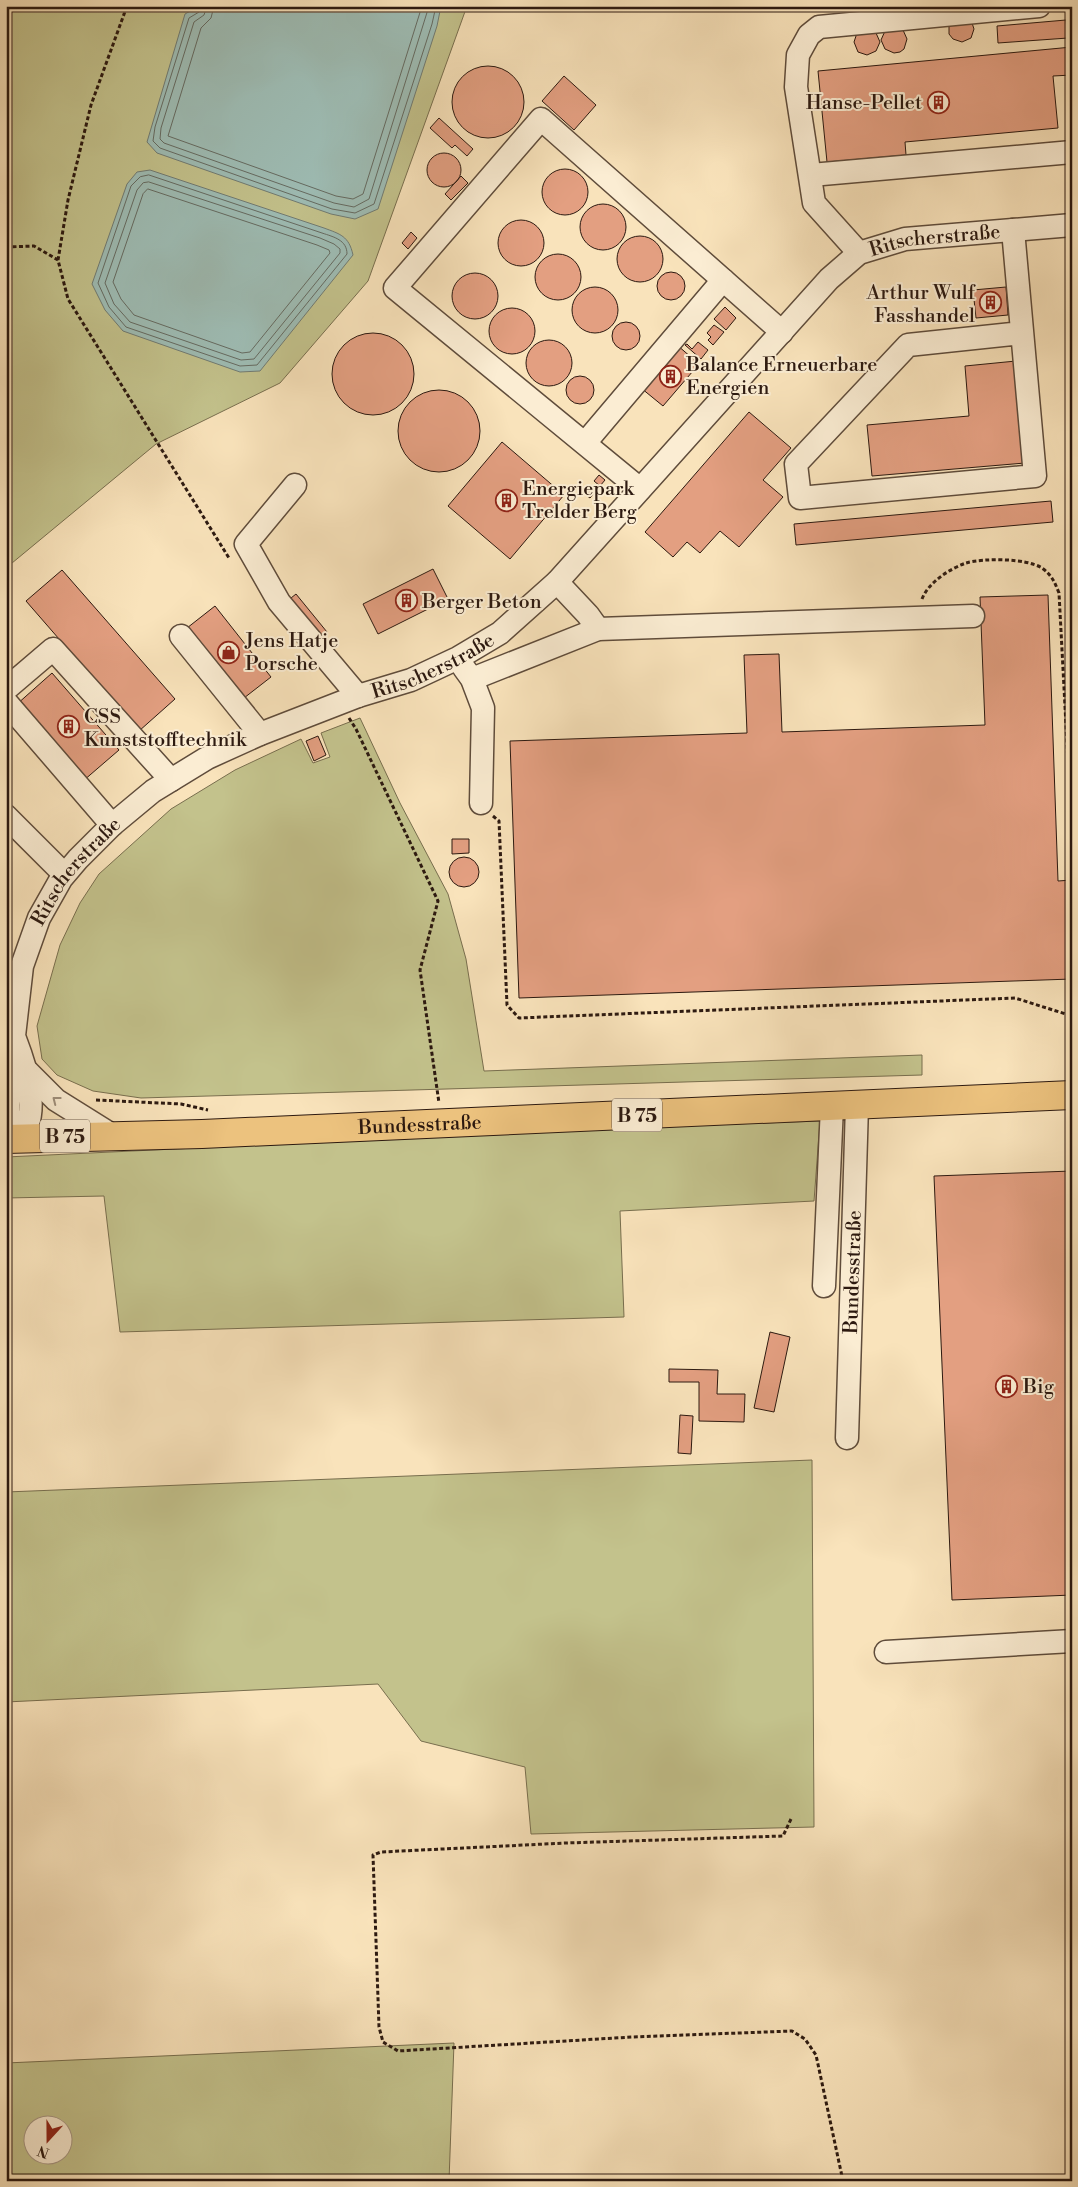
<svg xmlns="http://www.w3.org/2000/svg" width="1078" height="2187" font-family="'Libre Bodoni',serif">
  <style>
    .green { fill: #c3c28c; stroke: #786e4e; fill-rule: evenodd }
    .water { fill: #9ebdb5; stroke: #707b73 }
    .lines { fill: none; stroke-linecap: round; stroke-linejoin: round }
    .shore { stroke: #656b62; stroke-width: 1 }
    .building { fill: #e39f81; stroke: #2c1910 }
    .minor-casing { stroke: #5f4c3b; stroke-width: 25 }
    .major-casing { stroke: #2c1910; stroke-width: 30 }
    .path { stroke: #2c1910; stroke-width: 3; stroke-dasharray: 4 2.5; stroke-linecap: butt }
    .minor { stroke: #fbedd3; stroke-width: 22 }
    .major { stroke: #ecc27e; stroke-width: 28 }
    .oneway { stroke: #9e8e7b }
    .labels { text-anchor: middle; stroke-width: 4; stroke-linejoin: round; paint-order: stroke }
    .shield { fill: #fbedd3; stroke: #6a594a; stroke-width: 1 }
    .shield-label { font-size: 19px; font-weight: bold; fill: #2c1910 }
    .poi-label { font-size: 20px; fill: #2c1910; stroke: #fbedd3; text-anchor: start }
    .street-label { font-size: 20px; fill: #2c1910; stroke: #fbedd3 }
  </style>
  <rect width="100%" height="100%" fill="#f9e3bb"/>
  <filter id="stains"><feTurbulence type="fractalNoise" baseFrequency=".004" numOctaves="4"/><feColorMatrix values="0 0 0 0 .2 0 0 0 0 .09 0 0 0 0 .02 0 0 0 .5 -.17"/></filter>
  <radialGradient id="worn" r=".72"><stop offset=".6" stop-color="#630" stop-opacity="0"/><stop offset="1" stop-color="#630" stop-opacity=".3"/></radialGradient>
  <path class="green" d="M6,6H467L368,281L280,383L156,444L6,568Z
    M360,718L400,803L448,894L466,959L484,1071L922,1055V1075L141,1098L93,1091L57,1075L42,1059L37,1026L60,945L80,903L99,874L171,809L235,770L301,739L313,763L330,757L321,733Z
    M820,1121L814,1201L620,1211L624,1317L120,1332L104,1196L6,1198V1157L618,1128Z
    M812,1460L814,1827L531,1834L525,1767L421,1741L378,1684L6,1702V1492Z
    M454,2043L449,2181H6V2063ZM62,2124V2154H32V2124Z"/>
  <path class="water" d="M199,6H441L437,26L378,209L355,219L331,214L157,153L147,142L185,14Z
    M150,170L324,228C340,234 349,236 353,255L260,371L240,372L123,331L105,310L92,284L127,184L137,172Z"/>
  <g class="lines">
    <path class="shore" d="M200,6L199,12L189,18L155,127L153,141L160,148L332,209L355,213L374,204L432,24L436,6
      M207,6L204,15L194,22L161,128L160,139L164,143L334,203L354,207L369,199L429,6
      M214,6L211,18L201,28L168,136L336,196L353,199L363,194L422,6
      M149,175L322,233C334,237 347,240 347,254L257,365L240,366L126,327L109,307L98,283L131,186L140,177Z
      M149,182L320,238L334,244L340,249V253L254,359L241,360L130,322L114,304L105,283L137,190L143,183Z
      M148,189L317,245L329,250L330,253L250,352L242,353L134,315L121,299L113,282L143,194Z"/>
  </g>
  <path class="building" d="M971,20L974,29L971,38L962,42L953,39L949,34V24Z
    M1066,20L1068,38L998,43L997,26Z
    M903,30L907,39L904,49L900,52L894,53L885,49L881,40L885,31Z
    M857,33H876L880,42L876,51L867,55L858,52L854,42Z
    M1072,47V75L1053,76L1058,128L905,142L906,155L827,162L818,71Z
    M452 102a36 36 0 1 1 72 0a36 36 0 1 1-72 0Z
    M564,76L596,105L574,130L542,101Z
    M439,118L473,149L467,156L455,145L452,148L430,128Z
    M427 170a17 17 0 1 1 34 0a17 17 0 1 1-34 0Z
    M542 192a23 23 0 1 1 46 0a23 23 0 1 1-46 0Z
    M461,176L468,183L451,200L445,194Z
    M580 227a23 23 0 1 1 46 0a23 23 0 1 1-46 0Z
    M498 243a23 23 0 1 1 46 0a23 23 0 1 1-46 0Z
    M411,232L417,238L408,249L402,243Z
    M617 259a23 23 0 1 1 46 0a23 23 0 1 1-46 0Z
    M535 277a23 23 0 1 1 46 0a23 23 0 1 1-46 0Z
    M657 286a14 14 0 1 1 28 0a14 14 0 1 1-28 0Z
    M452 296a23 23 0 1 1 46 0a23 23 0 1 1-46 0Z
    M1006,287L1008,315L976,318L973,290Z
    M572 310a23 23 0 1 1 46 0a23 23 0 1 1-46 0Z
    M725,307L736,318L726,330L714,319Z
    M489 331a23 23 0 1 1 46 0a23 23 0 1 1-46 0Z
    M612 336a14 14 0 1 1 28 0a14 14 0 1 1-28 0Z
    M714,325L724,332L713,345L708,340L711,337L707,333Z
    M332 374a41 41 0 1 1 82 0a41 41 0 1 1-82 0Z
    M526 363a23 23 0 1 1 46 0a23 23 0 1 1-46 0Z
    M698,342L708,350L701,359L685,345L687,344L692,349Z
    M677,345L699,364L663,406L641,388Z
    M1016,361L1025,463L872,476L867,425L969,416L965,366Z
    M566 390a14 14 0 1 1 28 0a14 14 0 1 1-28 0Z
    M398 431a41 41 0 1 1 82 0a41 41 0 1 1-82 0Z
    M749,412L791,448L763,480L783,497L739,547L720,531L700,553L687,542L673,557L645,532Z
    M502,442L564,495L510,559L448,506Z
    M599,475L605,480L600,486L594,481Z
    M592,488L596,491L590,498L586,495Z
    M1051,501L1053,522L796,545L794,524Z
    M433,569L448,599L378,634L363,604Z
    M62,570L175,699L139,731L26,601Z
    M296,594L327,632L317,640L286,602Z
    M1048,595L1058,881L1072,880V979L519,998L510,741L747,733L744,655L779,654L782,732L985,725L980,597Z
    M215,606L271,677L244,698L187,628Z
    M52,673L119,750L83,781L16,705Z
    M318,736L326,755L314,761L306,741Z
    M452,839H469V853L452,854Z
    M449 872a15 15 0 1 1 30 0a15 15 0 1 1-30 0Z
    M1072,1171V1595L952,1600L934,1176Z
    M770,1332L790,1337L774,1412L754,1408Z
    M669,1369L718,1370L717,1394H745L744,1422L699,1421V1382H669Z
    M680,1415L693,1416L691,1454L678,1453Z"/>
  <g class="lines">
    <defs>
      <g id="minor">
        <path d="M811,175L1072,152"/>
        <path d="M1013,230L1035,476L800,498L796,464L908,345L1022,333"/>
        <path d="M859,253L814,203L796,87L798,55L809,35L819,27L1039,6"/>
        <path d="M585,443L723,280"/>
        <path d="M295,485L246,544L279,602L358,696"/>
        <path d="M640,489L395,288L541,119L782,332"/>
        <path d="M557,582L588,615L598,629"/>
        <path d="M181,636L260,734"/>
        <path d="M464,668L472,679L483,708L481,803"/>
        <path d="M472,679L598,629L973,616"/>
        <path d="M6,689L53,649L171,780"/>
        <path d="M6,702L112,825"/>
        <path d="M6,816L64,874"/>
        <path id="s1" d="M15,1039C25,1065 43,1116 18,1139L11,1127L8,1111L10,1071L22,966L39,918L61,879L78,859L112,825L153,791L207,758L260,734L358,696L411,680L458,658L500,633L557,582L829,279L859,253L905,239L1072,225"/>
        <path d="M28,1072L56,1100L112,1135"/>
        <path d="M824,1286L832,1106"/>
        <path id="s2" d="M847,1438L857,1105"/>
        <path d="M886,1652L1072,1641"/>
      </g>
      <g id="major">
        <path id="s3" d="M6,1139L202,1134L1072,1095"/>
      </g>
    </defs>
    <use href="#minor" class="minor-casing"/>
    <use href="#major" class="major-casing"/>
    <path class="path" d="M127,6L91,105L68,200L58,260L68,299L229,558
      M6,247L34,246L58,260
      M922,599C928,583 949,569 966,563C984,558 1026,558 1042,568C1052,575 1055,583 1059,593L1072,839
      M349,718L356,729L438,901L420,970L439,1103
      M493,816L499,821L507,1005L519,1018L1015,998L1072,1016
      M96,1100L181,1104L208,1110
      M791,1819L783,1836L566,1843L381,1852L373,1855L379,2027L383,2042L398,2051L632,2037L792,2031L805,2039L816,2055L843,2181"/>
    <use href="#minor" class="minor"/>
    <use href="#major" class="major"/>
  </g>
  <defs><path id="oneway-chevron" d="M-2-3.5L2.5 0L-2 3.5" fill="none" stroke-width="1.6" stroke-linecap="round" stroke-linejoin="round" transform="scale(1.25)"/></defs>
  <use class="oneway" href="#oneway-chevron" transform="translate(56 1100) rotate(-142)"/>
  <defs>
    <symbol id="building-ring" viewBox="-11 -11 22 22"><circle r="9.5" fill="#fbedd3" stroke="#8f2418" stroke-width="1.5"/><path d="M-4-6H4V6H1V3H-1V6H-4ZM-2.5-4.3h1.7v1.8h-1.7ZM.8-4.3h1.7v1.8H.8ZM-2.5-1h1.7V.8h-1.7ZM.8-1h1.7V.8H.8Z" fill="#8f2418"/></symbol>
    <symbol id="shop-ring" viewBox="-11 -11 22 22"><circle r="9.5" fill="#fbedd3" stroke="#8f2418" stroke-width="1.5"/><path d="M-5-2.5h2.3a2.7 3.5 0 0 1 5.4 0H5L5.5 6h-11ZM-1.5-2.5h3a1.5 2.3 0 0 0-3 0Z" fill="#8f2418"/></symbol>
  </defs>
  <g fill-rule="evenodd">
    <use href="#building-ring" x="926" y="90" width="25" height="25"/>
    <use href="#building-ring" x="978" y="290" width="25" height="25"/>
    <use href="#building-ring" x="658" y="364" width="25" height="25"/>
    <use href="#building-ring" x="494" y="488" width="25" height="25"/>
    <use href="#building-ring" x="394" y="588" width="25" height="25"/>
    <use href="#shop-ring" x="216" y="640" width="25" height="25"/>
    <use href="#building-ring" x="56" y="714" width="25" height="25"/>
    <use href="#building-ring" x="994" y="1374" width="25" height="25"/>
  </g>
  <g class="labels">
    <g class="shield">
      <rect x="612" y="1098.5" width="50" height="33" rx="4"/>
      <rect x="40" y="1119.5" width="50" height="33" rx="4"/>
    </g>
    <g class="shield-label">
      <text x="637" y="1122">B 75</text>
      <text x="65" y="1143">B 75</text>
    </g>
    <g class="poi-label">
      <text x="922" y="109" text-anchor="end">Hanse-Pellet</text>
      <text x="975" y="299" text-anchor="end">Arthur Wulf<tspan x="975" dy="23">Fasshandel</tspan></text>
      <text x="686" y="371">Balance Erneuerbare<tspan x="686" dy="23">Energien</tspan></text>
      <text x="522" y="495">Energiepark<tspan x="522" dy="23">Trelder Berg</tspan></text>
      <text x="422" y="608">Berger Beton</text>
      <text x="245" y="647">Jens Hatje<tspan x="245" dy="23">Porsche</tspan></text>
      <text x="84" y="723">CSS<tspan x="84" dy="23">Kunststofftechnik</tspan></text>
      <text x="1023" y="1393">Big</text>
    </g>
    <g class="street-label">
      <text dy="7" stroke="none"><textPath href="#s1" startOffset="1488">Ritscherstraße</textPath></text>
      <text dy="7" stroke="none"><textPath href="#s1" startOffset="812">Ritscherstraße</textPath></text>
      <text dy="7" stroke="none"><textPath href="#s1" startOffset="392">Ritscherstraße</textPath></text>
      <text dy="7" stroke="none"><textPath href="#s3" startOffset="414">Bundesstraße</textPath></text>
      <text dy="7" stroke="none"><textPath href="#s2" startOffset="166">Bundesstraße</textPath></text>
    </g>
  </g>
  <rect width="1078" height="2187" fill="none" stroke="#f9e3bb" stroke-width="25"/>
  <rect x="8" y="8" width="1063" height="2172" fill="none" stroke="#2c1910" stroke-width="2.5"/>
  <rect x="12" y="12" width="1053" height="2162" fill="none" stroke="#2c1910"/>
  <g transform="translate(48 2140) rotate(201)"><circle r="24" fill="#fbedd3" stroke="#a89885"/>
  <path d="M0-4L9 19L0 12L-9 19Z" fill="#8f2418"/>
  <text y="-8" font-size="14" font-weight="bold" text-anchor="middle" fill="#2c1910">N</text>
  </g>
  <rect width="100%" height="100%" filter="url(#stains)"/>
  <rect width="100%" height="100%" fill="url(#worn)"/>
</svg>
